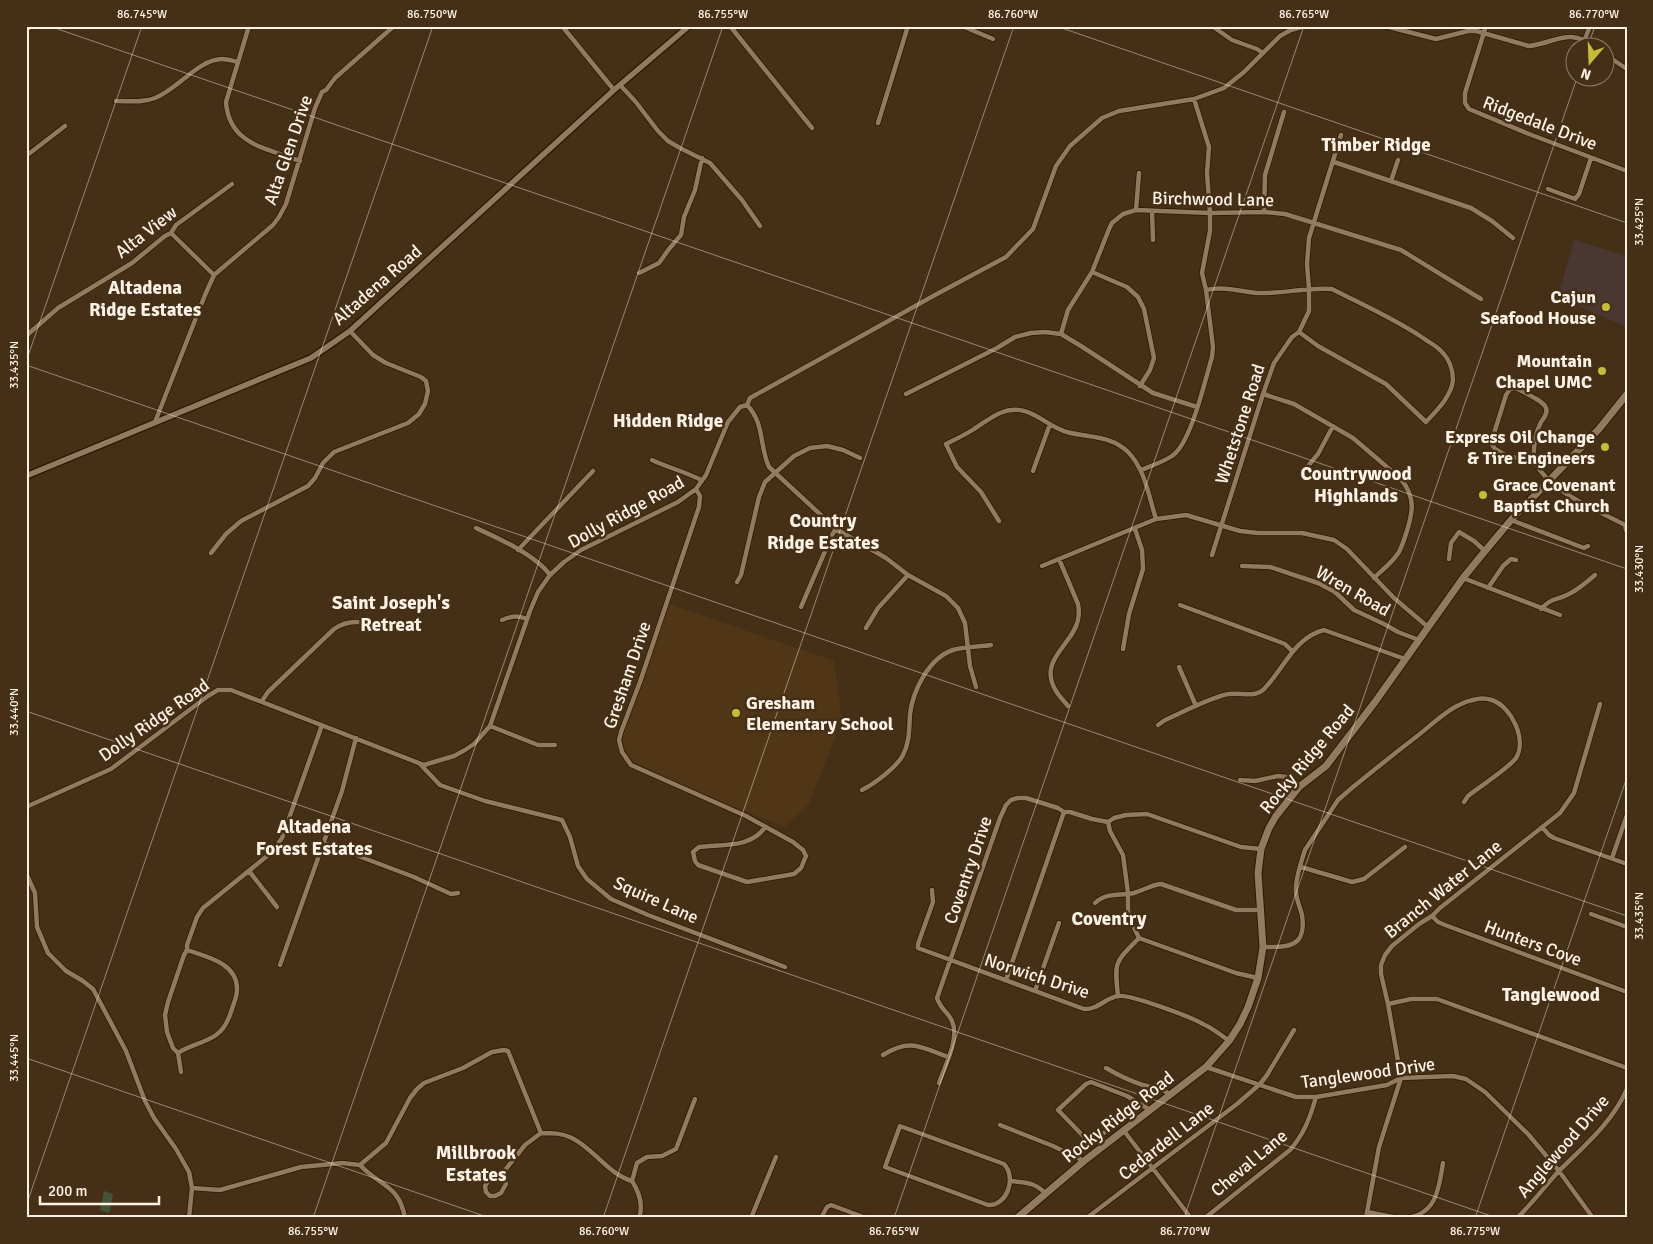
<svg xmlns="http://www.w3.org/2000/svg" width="1653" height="1244" font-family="Signika,sans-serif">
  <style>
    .commercial { fill: #4b3731 }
    .built { fill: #503616 }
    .green { fill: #44523b }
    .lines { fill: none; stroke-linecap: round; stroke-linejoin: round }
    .minor-casing { stroke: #2b1700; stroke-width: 6 }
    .tertiary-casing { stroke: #2b1700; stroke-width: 8 }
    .secondary-casing { stroke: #2b1700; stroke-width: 9 }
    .motorway-casing { stroke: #2b1700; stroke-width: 11 }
    .minor { stroke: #927a5f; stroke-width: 4.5 }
    .tertiary { stroke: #927a5f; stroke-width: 5.5 }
    .secondary { stroke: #927a5f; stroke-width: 7 }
    .motorway { stroke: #cb9a1c; stroke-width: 9 }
    .ticks { fill: none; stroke: #fef2e7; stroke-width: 1; stroke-opacity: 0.45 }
    .poi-dot { fill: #c6bc3c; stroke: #453017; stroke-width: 2 }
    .labels { text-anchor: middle; stroke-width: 5; stroke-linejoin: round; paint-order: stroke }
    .street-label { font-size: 18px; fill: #fef2e7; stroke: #453017 }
    .poi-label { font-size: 18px; font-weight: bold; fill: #fef2e7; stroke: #453017; text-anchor: end }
    .neighbourhood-label { font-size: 19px; font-weight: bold; fill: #fef2e7; stroke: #453017 }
    .neatline { fill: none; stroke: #fef2e7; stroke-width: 2 }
    .ticks-label { font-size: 12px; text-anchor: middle; fill: #fef2e7 }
  </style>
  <rect width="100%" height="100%" fill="#453017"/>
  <path class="commercial" d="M1574,240L1627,256V327L1569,302L1560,290Z"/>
  <path class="built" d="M669,604L834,661L842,719L809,804L785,827L700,794L633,762L624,751L623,736Z"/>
  <path class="green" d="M104,1191L113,1194L110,1211L108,1213L100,1210Z"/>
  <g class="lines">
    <defs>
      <path id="minor" d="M249,26L226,102C229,145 267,148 300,161
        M562,26L614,90
        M730,26L812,128
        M962,26L993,39
        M1212,26L1232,40L1257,49L1263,53
        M1385,26L1436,39L1468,31H1476L1529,46C1556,43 1569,26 1596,48
        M1486,26L1465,93V103L1469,109L1529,134L1627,171
        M1585,39L1590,26
        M1606,55L1627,69
        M620,85L635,101L658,131L668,141L680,148L710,163L742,200L760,226
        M116,101C129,101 142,103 155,98C178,89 199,59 222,59C227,59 233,61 238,62
        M878,123L908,26
        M26,156L65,126
        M1334,162L1471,208L1492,221L1513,238
        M1391,181L1398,160
        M1548,189L1575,199L1579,194L1591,158
        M1136,210L1139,173
        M1152,211L1153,240
        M1264,212L1265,175L1284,112
        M171,233L214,275
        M1092,272L1127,287L1138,297L1144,309L1154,358L1150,370L1140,386
        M639,273L659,263L669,249L681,235L684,217L695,190L702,158
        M1206,290C1224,286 1239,291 1257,293C1282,294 1307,287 1332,289C1363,305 1395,319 1423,338C1430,343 1437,346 1442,352C1449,359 1453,370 1453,380C1451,397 1437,410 1426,422L1386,384L1318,346L1299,332
        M1061,334L1068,310L1092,272L1109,229L1112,223L1123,214L1136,210L1210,213L1264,212L1285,214L1401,250L1481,299
        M26,336L58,308L132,263L165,236L171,233L176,225L232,184
        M906,394L997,348L1015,337L1031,333L1045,332L1061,334L1081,346L1153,393L1197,407
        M1263,394L1294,404L1353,438L1401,479C1416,498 1413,512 1406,534C1404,540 1402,546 1399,552C1393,562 1382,570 1374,578
        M747,405C765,424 759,445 769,467L836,529L886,558L908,575L946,596L958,608L965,623L970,666L976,687
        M155,422L205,295L214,275L273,225L279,217L286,204L315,108L322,92L326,90L335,78L394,26
        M652,460C669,468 686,472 701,480
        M1534,461C1533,447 1535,434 1541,422C1544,418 1548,413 1546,408C1544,401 1523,392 1516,388L1510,389L1506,395L1491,443L1495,449L1507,456L1534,461C1550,492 1595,509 1625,525L1626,530
        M1308,466L1318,454L1333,426
        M1141,470C1151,466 1163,462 1172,456C1191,444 1205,380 1212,357L1213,347L1206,290L1202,273L1210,231V213L1207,173L1209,147L1194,99
        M1033,471L1050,424
        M696,489L700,496L699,507L640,682L621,732L619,740L622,752L631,765L746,816L793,842L803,850L806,856L801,868L794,874L747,882L698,865L695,861L693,852L699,847C722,844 752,848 765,827
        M1511,520L1584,548L1588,546
        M999,521L981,492L957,467L946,444C956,439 965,435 974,429C982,424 991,417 1000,413C1029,401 1044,426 1067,432C1089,438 1111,435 1128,452C1145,469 1149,497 1156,519
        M476,528C498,538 536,555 550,575
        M518,550L593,471
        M211,553L226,534L241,521L308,486L315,478L323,463L334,452L408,423L419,414L425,404L428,391L426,381L421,377L386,363L373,355L350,331
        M1212,555L1263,394L1274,363L1292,337L1299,332L1309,311V289L1307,264L1309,238L1341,135
        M1059,559L1078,604C1079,609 1079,615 1078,620C1073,645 1037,660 1056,691C1059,696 1064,701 1068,706
        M1449,559L1451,543L1459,532L1474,541L1485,551
        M1042,566L1156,519L1186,515L1240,531L1258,533H1302L1334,540L1347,549L1394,598L1428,627
        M1242,566L1270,567L1318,583L1335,592L1354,610L1384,624L1398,632L1419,640
        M1463,578L1560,615
        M737,582L741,575L759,497L765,482L794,456L810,448L827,446L843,450L860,458
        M1488,588L1503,566L1511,559L1516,560
        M1180,605L1285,644L1292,651
        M801,607L832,535L836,529
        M1541,609C1554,596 1556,601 1569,594C1579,589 1587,582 1595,575
        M502,620C512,616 517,615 527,619
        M866,628L878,608L908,575
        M1123,649L1129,614L1143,569L1142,550L1135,529
        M1179,667L1196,706
        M262,701L268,692L334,629C352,617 366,623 385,628
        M1158,725L1165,720C1181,713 1213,696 1229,694C1242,692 1255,699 1265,688C1284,668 1295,637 1324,630L1405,659
        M490,726L538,745H555
        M420,764L440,785L485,801L562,820L570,837L578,866L587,879L611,899L648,915L785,967
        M1240,780L1255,781L1278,776L1287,777L1299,787
        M862,790C874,784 897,767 903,755C910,742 909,728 910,714C913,690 929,658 953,650C965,646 979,647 991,645
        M26,807L111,769L208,696L218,690H231L424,765L454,756L465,750L474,744L490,726L530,611L538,592L550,575L564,562L581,550L678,502L696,489L706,475L728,422L740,407L747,405L750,398L935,295L1006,257L1033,229L1056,166L1070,146L1102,118L1119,111L1194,99L1224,88L1244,72L1280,36L1291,30L1305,26
        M1108,822L1110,831L1123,855L1128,893V911L1131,921L1139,938
        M1543,828L1549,835L1554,838L1627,864
        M324,843L414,877L451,894L458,893
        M1612,858L1627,815
        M1301,867L1352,882L1364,879L1405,847
        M249,871L277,907
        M26,873L35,893L37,927L48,953L66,971L83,981L93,989L126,1051L145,1101L154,1118L176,1149L189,1172L192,1188L189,1218
        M932,890L933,902L918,944V948L1084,1009C1098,1010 1106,997 1119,996C1130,994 1191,1017 1203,1024C1212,1028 1220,1034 1229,1041
        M1095,903C1106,892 1120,896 1134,893C1144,890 1151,885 1161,884L1236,910H1259
        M1591,914L1627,927
        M1432,916L1438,922L1445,925L1627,992
        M1139,938L1236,973L1258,978
        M1263,947C1288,947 1307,948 1302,915C1300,906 1295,898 1296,888C1296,879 1302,859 1305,850L1338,800L1353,787C1374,770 1395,753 1416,737C1433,724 1452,704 1473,700C1479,698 1486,698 1492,700C1512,707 1527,740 1516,758C1510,767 1478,788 1468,796L1464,802
        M280,965L342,791L356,738
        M1006,980L1064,812
        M1035,991L1059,923
        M1118,996C1114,960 1115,963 1139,938
        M1388,1004L1411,999H1437L1627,1068
        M178,1053C190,1045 205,1043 216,1035C225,1029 229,1019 232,1009C234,1003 237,996 237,990C238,963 207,957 187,950
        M883,1055C910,1038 921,1047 948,1057
        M1206,1067L1296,1097H1316L1387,1085L1401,1078L1453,1076L1466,1079L1485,1092L1528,1134L1559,1171L1593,1218
        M1106,1068C1118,1075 1130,1081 1143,1085C1155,1089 1160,1086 1170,1095
        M181,1072L178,1053L173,1048L167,1032L165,1015L168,1002L184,955L187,950V945L197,917L203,908L272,852L282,838L322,725
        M939,1083C945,1065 960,1039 952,1021C948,1012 941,1010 937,998L1000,818L1006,805L1011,800L1018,798H1026L1058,808L1064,812H1070L1092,819L1108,822L1114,818L1126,815L1147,814L1241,847L1261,849
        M1136,1102L1104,1133L1088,1141L1058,1110L1086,1084L1091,1082L1127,1096L1150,1110
        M1000,1125L1053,1146L1084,1161
        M900,1126L1004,1164C1017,1178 1007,1206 988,1205L885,1167Z
        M1124,1131L1191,1218
        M541,1133C552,1133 562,1133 572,1138C594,1149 608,1174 632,1181
        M360,1165C379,1186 399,1184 405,1218
        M502,1174L506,1184L501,1193L495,1196H490L486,1192L485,1186L492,1176Z
        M502,1174L525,1145L541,1133
        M1011,1181C1027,1183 1035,1182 1046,1194
        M192,1188L220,1190L301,1167L342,1163L360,1165L386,1143L410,1098L417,1089L424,1083L463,1068L492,1052L504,1050L508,1051L541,1133
        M1367,1212L1398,1218
        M1088,1217L1237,1104L1260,1084L1267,1075L1294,1030
        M639,1218C644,1204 639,1192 632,1181L637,1163L647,1157L662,1156L676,1149L695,1099
        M751,1218L776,1157
        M821,1218L827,1207L831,1205L866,1218
        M1205,1218L1290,1150C1304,1134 1310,1118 1316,1097
        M1366,1218L1379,1147L1401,1078L1388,1004L1381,974V965L1385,955L1392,946L1419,924L1432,916L1440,908L1560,813L1574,793L1600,704
        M1406,1218C1437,1214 1439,1188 1443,1163
        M1517,1218C1532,1204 1544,1187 1558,1172C1584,1146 1612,1123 1627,1089"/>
      <path id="tertiary" d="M26,476L311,358L350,331L614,90L689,26"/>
      <path id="secondary" d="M1017,1218L1084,1161L1206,1067L1229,1041L1240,1024L1248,1007L1258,978L1263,947L1258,873L1261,849L1269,828L1276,816L1299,787L1326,766L1375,702L1463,578L1485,551L1511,520L1599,429L1627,394"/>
      <path id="motorway" d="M26,27L28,26"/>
    </defs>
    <use href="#minor" class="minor-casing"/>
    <use href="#tertiary" class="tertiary-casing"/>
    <use href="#secondary" class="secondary-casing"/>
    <use href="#motorway" class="motorway-casing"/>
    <use href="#minor" class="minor"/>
    <use href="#tertiary" class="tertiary"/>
    <use href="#secondary" class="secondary"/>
    <use href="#motorway" class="motorway"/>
  </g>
  <path class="ticks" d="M49,26L1627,569M1056,26L1627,223M1587,48L1595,26M26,362L142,26M26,365L1627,916M26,711L1497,1218M26,1058L490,1218M26,1206L433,26M313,1218L723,26M603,1218L1014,26M894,1218L1304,26M1184,1218L1577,78M1475,1218L1627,777"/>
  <g class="poi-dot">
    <circle cx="1606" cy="307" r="5"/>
    <circle cx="1602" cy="371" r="5"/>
    <circle cx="1605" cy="447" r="5"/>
    <circle cx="1483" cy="495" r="5"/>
    <circle cx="736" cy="713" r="5"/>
  </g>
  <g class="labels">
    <g class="street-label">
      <text transform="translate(1540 123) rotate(21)" y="6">Ridgedale Drive</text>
      <text transform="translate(288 150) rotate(-71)" y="6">Alta Glen Drive</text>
      <text transform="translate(1213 199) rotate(1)" y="6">Birchwood Lane</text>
      <text transform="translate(146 232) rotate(-38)" y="6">Alta View</text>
      <text transform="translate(377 285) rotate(-41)" y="6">Altadena Road</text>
      <text transform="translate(1240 424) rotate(-72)" y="6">Whetstone Road</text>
      <text transform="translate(626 512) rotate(-29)" y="6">Dolly Ridge Road</text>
      <text transform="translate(1353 591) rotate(30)" y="6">Wren Road</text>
      <text transform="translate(627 675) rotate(-71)" y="6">Gresham Drive</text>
      <text transform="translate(154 720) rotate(-35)" y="6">Dolly Ridge Road</text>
      <text transform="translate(1307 759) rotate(-50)" y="6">Rocky Ridge Road</text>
      <text transform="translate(968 870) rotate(-71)" y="6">Coventry Drive</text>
      <text transform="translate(1443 889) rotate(-39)" y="6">Branch Water Lane</text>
      <text transform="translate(656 900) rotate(24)" y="6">Squire Lane</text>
      <text transform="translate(1533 943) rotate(20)" y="6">Hunters Cove</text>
      <text transform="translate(1037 976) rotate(18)" y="6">Norwich Drive</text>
      <text transform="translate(1368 1073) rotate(-8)" y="6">Tanglewood Drive</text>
      <text transform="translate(1118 1117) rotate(-38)" y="6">Rocky Ridge Road</text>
      <text transform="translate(1166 1141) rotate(-38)" y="6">Cedardell Lane</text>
      <text transform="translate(1563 1146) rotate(-49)" y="6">Anglewood Drive</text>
      <text transform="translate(1249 1163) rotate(-40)" y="6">Cheval Lane</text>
    </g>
    <g class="poi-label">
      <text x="1596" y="303">Cajun<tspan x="1596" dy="21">Seafood House</tspan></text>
      <text x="1592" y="367">Mountain<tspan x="1592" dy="21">Chapel UMC</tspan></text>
      <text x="1595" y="443">Express Oil Change<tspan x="1595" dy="21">&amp; Tire Engineers</tspan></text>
      <text x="1493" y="491" text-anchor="start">Grace Covenant<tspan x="1493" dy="21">Baptist Church</tspan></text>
      <text x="746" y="709" text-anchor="start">Gresham<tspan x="746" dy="21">Elementary School</tspan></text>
    </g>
    <g class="neighbourhood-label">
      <text x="1376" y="151">Timber Ridge</text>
      <text x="145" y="294">Altadena<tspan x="145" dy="22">Ridge Estates</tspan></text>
      <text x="668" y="427">Hidden Ridge</text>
      <text x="1356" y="480">Countrywood<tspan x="1356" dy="22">Highlands</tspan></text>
      <text x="823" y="527">Country<tspan x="823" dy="22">Ridge Estates</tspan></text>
      <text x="391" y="609">Saint Joseph's<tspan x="391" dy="22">Retreat</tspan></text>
      <text x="314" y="833">Altadena<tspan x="314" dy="22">Forest Estates</tspan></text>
      <text x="1109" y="925">Coventry</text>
      <text x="1551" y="1001">Tanglewood</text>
      <text x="476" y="1159">Millbrook<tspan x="476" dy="22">Estates</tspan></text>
    </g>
  </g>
  <rect width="1653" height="1244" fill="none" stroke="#453017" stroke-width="55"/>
  <g transform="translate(1590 62) rotate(199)"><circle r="24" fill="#453017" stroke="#8f7e6a"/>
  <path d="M0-4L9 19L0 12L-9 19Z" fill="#c6bc3c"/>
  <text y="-8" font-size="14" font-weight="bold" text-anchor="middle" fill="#fef2e7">N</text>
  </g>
  <path d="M40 1196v8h119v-8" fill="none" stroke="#fef2e7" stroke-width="2.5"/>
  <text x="48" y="1196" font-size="15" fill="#fef2e7" stroke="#453017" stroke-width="4" paint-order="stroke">200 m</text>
  <rect x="28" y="28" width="1598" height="1188" class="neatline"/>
  <g class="ticks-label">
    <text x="142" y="18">86.745°W</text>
    <text x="432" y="18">86.750°W</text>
    <text x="723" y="18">86.755°W</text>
    <text x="1013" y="18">86.760°W</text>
    <text x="1304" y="18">86.765°W</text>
    <text x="1594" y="18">86.770°W</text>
    <text transform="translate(1639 222) rotate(-90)" y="4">33.425°N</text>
    <text transform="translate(14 365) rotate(-90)" y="4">33.435°N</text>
    <text transform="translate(1639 569) rotate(-90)" y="4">33.430°N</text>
    <text transform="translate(14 712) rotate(-90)" y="4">33.440°N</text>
    <text transform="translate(1639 916) rotate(-90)" y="4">33.435°N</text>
    <text transform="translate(14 1058) rotate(-90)" y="4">33.445°N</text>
    <text x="313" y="1235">86.755°W</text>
    <text x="604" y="1235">86.760°W</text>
    <text x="894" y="1235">86.765°W</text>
    <text x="1185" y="1235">86.770°W</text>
    <text x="1475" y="1235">86.775°W</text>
  </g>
</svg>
